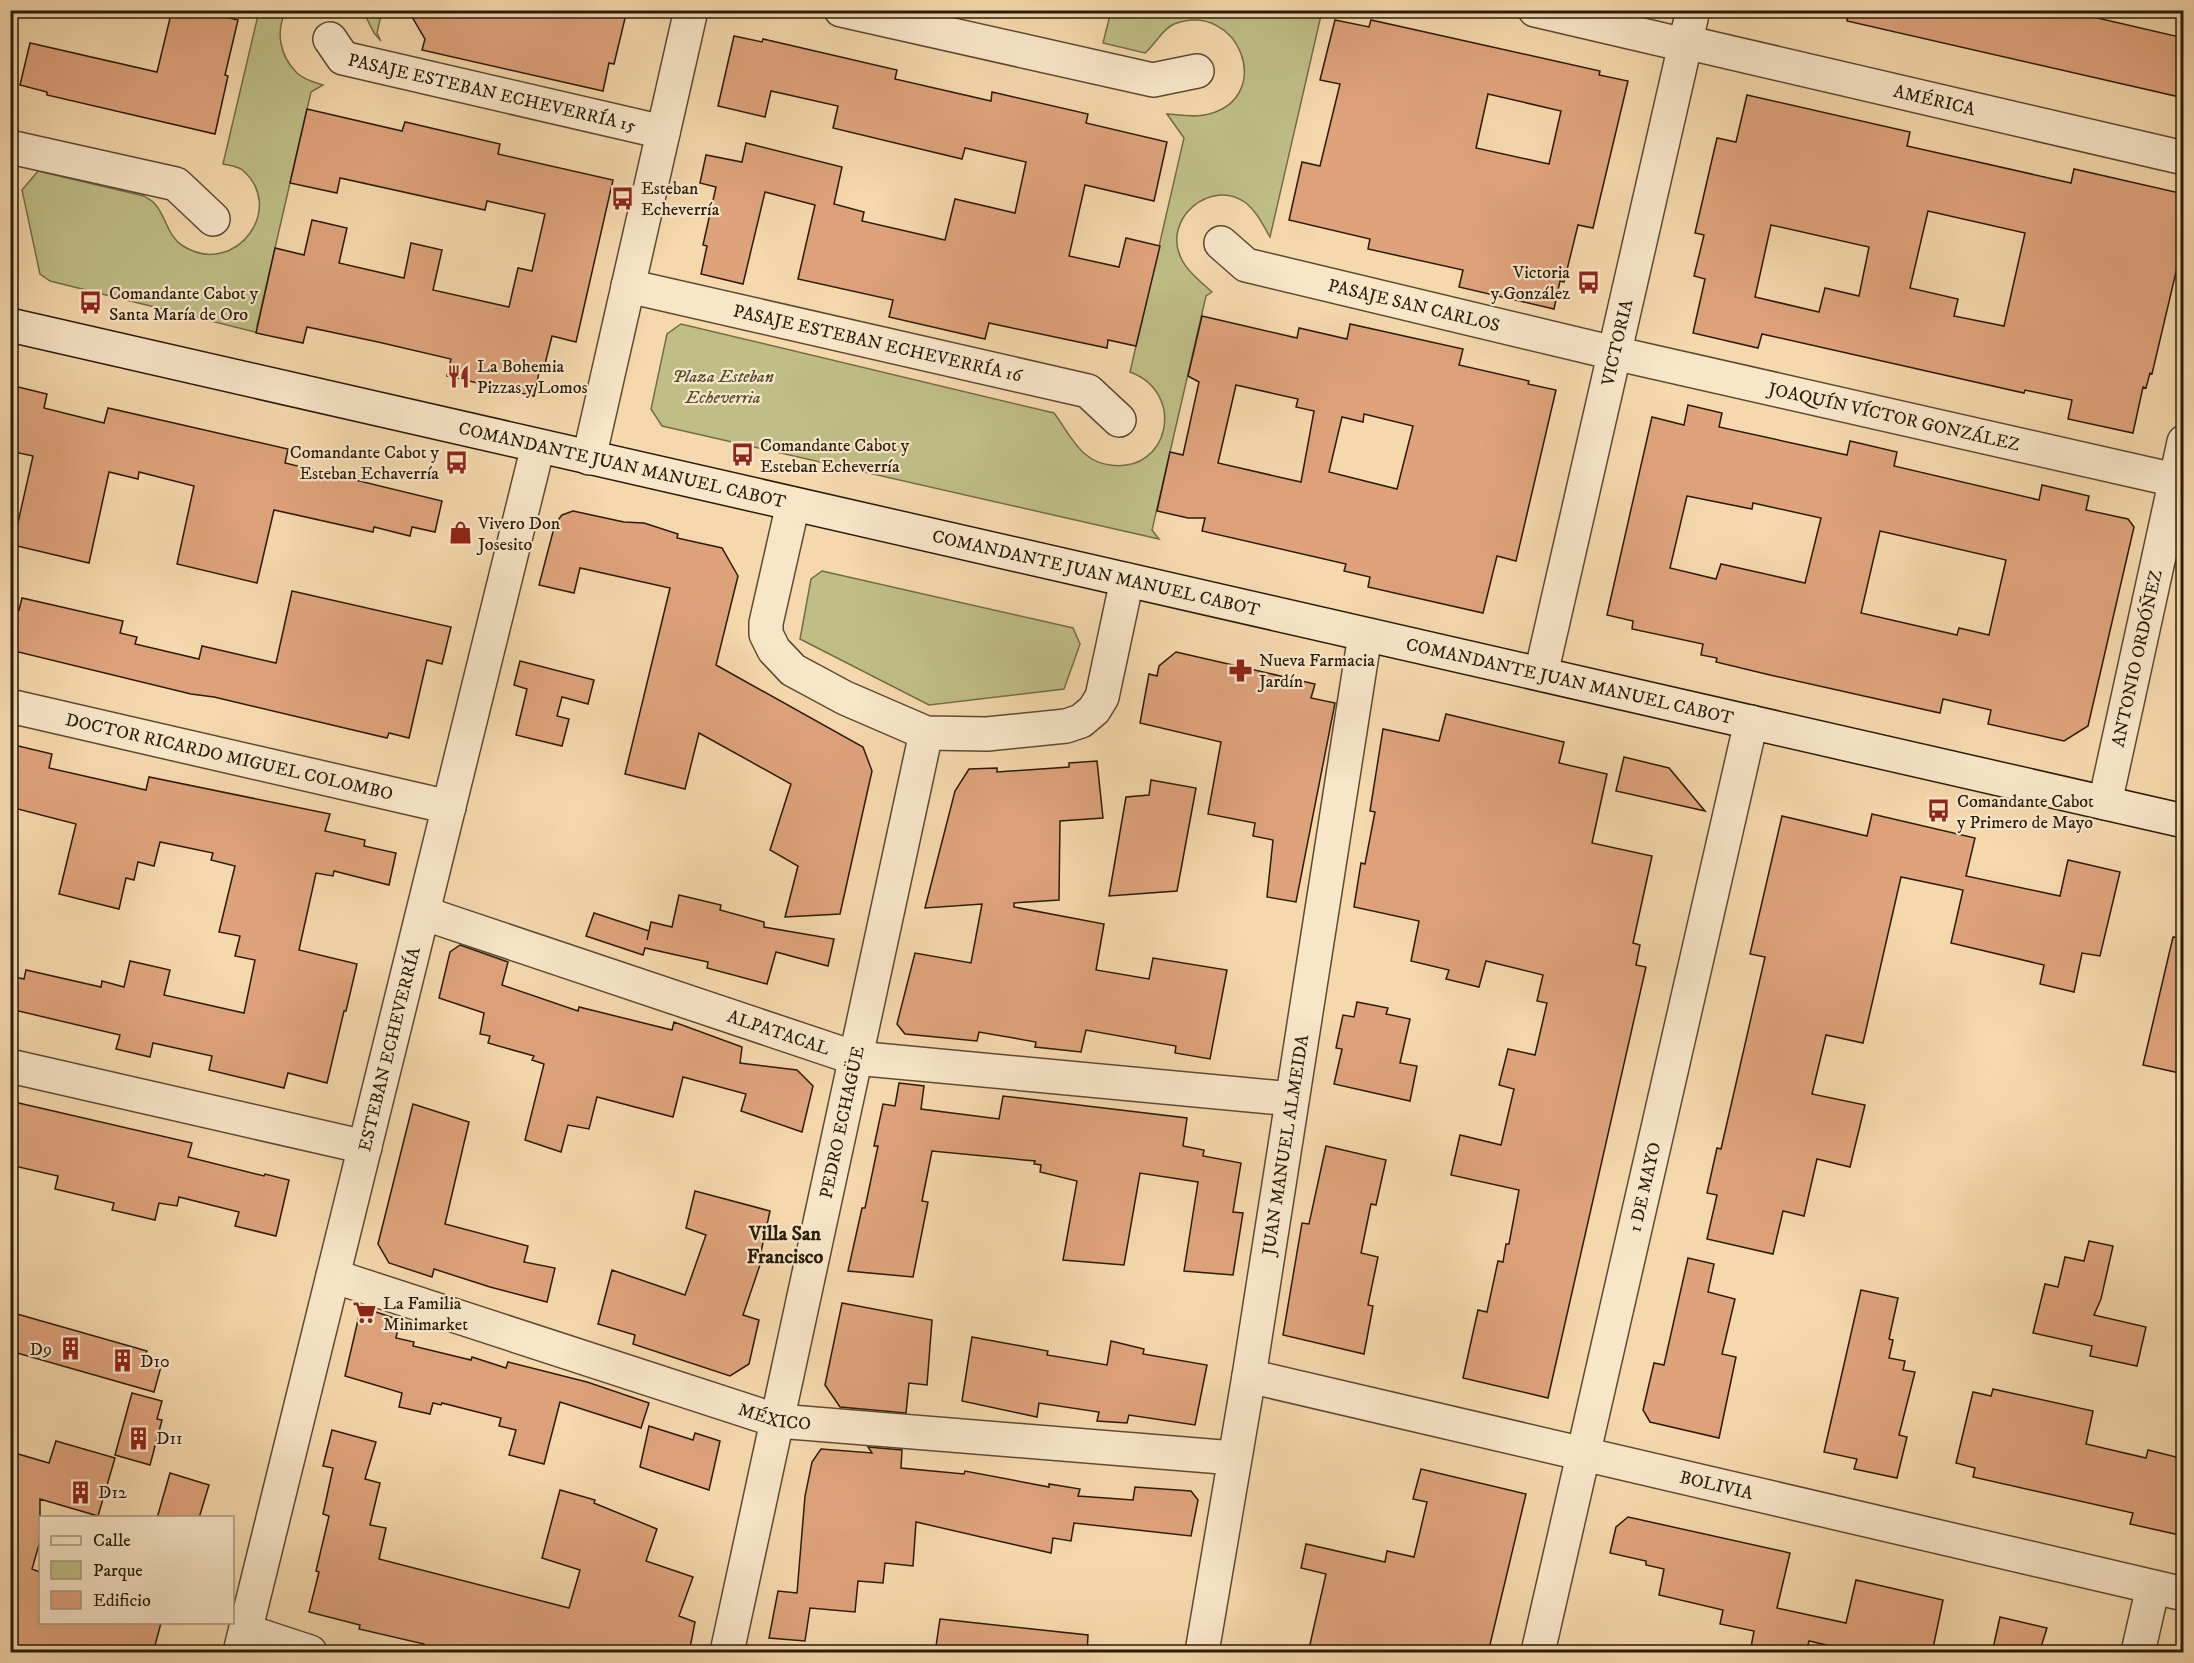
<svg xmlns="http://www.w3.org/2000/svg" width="2194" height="1663" font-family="'IM FELL DW Pica',serif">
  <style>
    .green { fill: #bfbe87; stroke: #746c48; stroke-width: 1.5 }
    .building { fill: #dfa37c; stroke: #2a1b0a; stroke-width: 1.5; fill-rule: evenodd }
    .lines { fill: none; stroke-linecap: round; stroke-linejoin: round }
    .street-casing { stroke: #5d4a32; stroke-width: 36 }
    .secondary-casing { stroke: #2a1b0a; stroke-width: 36 }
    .street { stroke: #f8e6c9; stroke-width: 33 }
    .secondary { stroke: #f8e6c9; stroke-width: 33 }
    .labels { text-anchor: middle; stroke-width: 4.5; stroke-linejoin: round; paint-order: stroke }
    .street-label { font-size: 18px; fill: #2a1b0a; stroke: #f8e6c9 }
    .poi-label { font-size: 18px; fill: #2a1b0a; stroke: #f8e6c9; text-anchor: start }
    .park-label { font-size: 18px; font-style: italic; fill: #574c30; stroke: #f8e6c9 }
    .neighbourhood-label { font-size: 20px; font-weight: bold; fill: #2a1b0a; stroke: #f8e6c9 }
  </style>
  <rect width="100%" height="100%" fill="#f5d8ac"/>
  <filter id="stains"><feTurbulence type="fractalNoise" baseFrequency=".00333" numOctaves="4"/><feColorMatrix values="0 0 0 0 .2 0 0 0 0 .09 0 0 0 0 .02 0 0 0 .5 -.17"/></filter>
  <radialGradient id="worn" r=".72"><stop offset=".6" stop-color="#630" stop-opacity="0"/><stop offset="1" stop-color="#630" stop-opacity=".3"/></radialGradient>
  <path class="green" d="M259,11H286C275,32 280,56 297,73C304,80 314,82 323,85L311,92L257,326L263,334L50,281L40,274L22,190L38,171L144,196C148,199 153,201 155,204C167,218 167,236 183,246C236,279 288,206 241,169C236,166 229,165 223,164Z
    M363,11H382L377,33L381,41L374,33Z
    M1111,11H1322L1270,237C1263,225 1257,212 1246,203C1211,177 1162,219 1181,258C1187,271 1201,282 1212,292L1206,296L1152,530L1159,539L662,426L651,409L667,334L681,324L1054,413C1064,426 1073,444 1085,454C1092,460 1101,464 1110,465C1169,474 1187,393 1130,372L1184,138L1167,114C1181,115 1196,118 1209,114C1275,97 1240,0 1174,24C1161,30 1156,44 1145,53L1103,43Z
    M822,571L1073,628L1080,644L1064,689L929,705L800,639L811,579Z"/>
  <path class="building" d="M172,10H196L238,20L225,75L228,76L215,134L47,95V92L20,85L30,43L157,72Z
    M408,10H627L614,64L609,63L603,91L422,50L425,39Z
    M1848,10H2063L2184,38V98L1847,21Z
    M1335,20L1369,27L1371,20L1600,71L1599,75L1628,81L1593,228L1578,225L1564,282L1560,281L1554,309L1459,287L1463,270L1368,249L1370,239L1289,220L1302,162L1320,166L1340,84L1320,80ZM1488,94L1561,111L1549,164L1476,148Z
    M734,36L762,42L763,39L897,70L895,79L991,101L992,92L1088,114L1086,123L1167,142L1154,201L1085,185L1069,256L1119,267L1126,238L1160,246L1136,346L1108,340L1107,348L989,323L985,339L889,317L893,300L798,279L815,205L765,192L743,284L701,274L707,246L703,245L716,187L700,183L706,155L742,162L746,143L842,167L834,204L864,212L862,221L945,240L955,199L1015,213L1026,162L965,148L962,159L833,128L838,106L771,91L765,117L718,106Z
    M1747,95L1910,132L1907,146L1965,159L2071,183L2074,169L2184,194V238L2152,374L2150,373L2146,388L2143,387L2133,433L2068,419L2072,400L2025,390L2024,393L1762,334L1758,348L1693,333L1705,279L1694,276L1704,235L1695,233L1717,138L1736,142ZM1928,211L2025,233L2004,326L1954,316L1958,299L1910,288ZM1771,225L1869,247L1859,296L1825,288L1819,312L1755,297Z
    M307,109L402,131L405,122L500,144L498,154L613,180L576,342L552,336L544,368H540L534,396L447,376L451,359L378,342L307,327L303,343L256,333L275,248L304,255L312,220L347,228L339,263L404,278L411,243L442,250L433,290L509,307L518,268L532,271L545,214L487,201L485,210L340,178L337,193L290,183Z
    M1202,316L1297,338L1299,328L1347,339L1350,324L1463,349L1459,365L1529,381L1528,384L1556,390L1516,561L1497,556L1483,613L1368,587L1370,577L1344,571L1346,564L1202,531L1205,518H1188L1157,511L1170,452L1183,455L1199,382L1188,376ZM1236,385L1298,399L1296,407L1314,411L1301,482L1218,463ZM1364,414L1413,426L1397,489L1329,472L1342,417L1363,422Z
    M10,385L47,394L44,408L104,423L108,408L288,449L285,463L442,501L435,532L412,527L410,536L374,527L373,532L274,510L257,583L177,564L194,486L139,472L138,479L109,472L89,563L13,545L33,456L10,451Z
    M1688,405L1722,413L1719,427L1847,455L1850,441L1897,452L1894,466L2039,500L2042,485L2089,496L2086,510L2128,519L2134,527L2088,726L2064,741L1988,724L1991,710L1943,699L1940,713L1770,675L1716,662L1717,658L1701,655L1703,644L1632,629L1633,621L1607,615L1652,417L1684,425ZM1687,496L1752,509L1753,503L1821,518L1805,583L1721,564L1716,579L1670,568ZM1880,531L2006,560L1989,635L1959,628L1957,635L1861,613Z
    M573,511L624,522L644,523L678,534L677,538L722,548L738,576L716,665L863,747L872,771L840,914L785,917L798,866L770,850L791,784L699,733L685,789L625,774L670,588L580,568L574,593L539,585L555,524L562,515Z
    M292,591L451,627L442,664L427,660L409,738L389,733L387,738L214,697L191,694L10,650V608L19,610L22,598L123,621L120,633L137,637L135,644L199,659L202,646L276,663Z
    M1176,652L1315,684L1311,698L1335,703L1296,902L1267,897L1273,840L1253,836L1255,823L1208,814L1221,742L1140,723L1149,674L1157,676L1159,666Z
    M520,661L594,680L588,704L562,697L557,716L569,719L562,746L516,735L527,689L514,685Z
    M1446,714L1564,742L1559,763L1607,774L1592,843L1652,856L1633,943L1640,945L1636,965L1646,967L1548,1398L1463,1378L1478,1310L1487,1312L1498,1261L1503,1262L1506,1244H1509L1519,1190L1451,1175L1460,1135L1501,1145L1514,1089L1499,1085L1508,1049L1535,1055L1547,1003L1537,1001L1543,975L1486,961L1479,987L1446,979L1449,970L1411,961L1419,921L1354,907L1361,863L1365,864L1375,812L1370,811L1383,729L1439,741Z
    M10,744L52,754L49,768L146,790L149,777L330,814L325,831L365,840L364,846L396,853L389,885L334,871L333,876L316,873L299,950L357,964L346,1011H344L327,1083L288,1073L284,1088L251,1080L209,1070L212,1056L153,1043L150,1057L116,1049L120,1035L10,1009V976L24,979L26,970L101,987L102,981L124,987L130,961L170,970L164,995L244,1013L255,960L235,956L240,936L219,932L235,866L211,860L213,853L160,842L154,866L138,862L134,880L126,878L119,909L59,894L76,824L10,807Z
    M1624,757L1669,768L1705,811L1616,791Z
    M1097,761L1103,818L1060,821L1059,900L1014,903V907L1104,924L1096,970L1149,979L1153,958L1227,970L1210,1059L1175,1053L1176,1046L1086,1030L1081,1052L1035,1047L1036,1042L979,1032L977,1041L905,1034L897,1024L915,953L971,963L982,904L925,908L955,791L969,769L997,768V772L1069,767V763Z
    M1151,780L1196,788L1177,891L1109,896L1126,797L1149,795Z
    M1872,814L1975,838L1966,876L2060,896L2068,860L2120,872L2100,956L2082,953L2074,992L2040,984L2044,965L1951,943L1963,890L1901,877L1863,1043L1826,1035L1812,1094L1865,1105L1850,1167L1817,1159L1804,1216L1783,1211L1773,1254L1707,1239L1717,1195L1707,1193L1717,1148L1721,1149L1765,957L1750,954L1782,816L1867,836Z
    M679,895L721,905L720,910L764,922V927L834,939L828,966L776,952L767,984L707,968L708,962L645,948L643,955L586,936L594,913L649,931L647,940L651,922L672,927Z
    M2173,937L2184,938V1074L2143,1065Z
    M460,945L508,962L502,985L578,1011L579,1007L672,1030L674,1022L742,1047L740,1063L797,1070L813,1086L802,1132L741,1111L746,1094L683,1077L673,1117L597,1097L589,1129L568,1125L561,1152L525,1140L544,1064L532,1060L534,1056L488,1043L490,1036L480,1034L484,1013L439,998L450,952Z
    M1357,1002L1388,1008L1386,1014L1410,1019L1400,1063L1417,1066L1410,1101L1334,1084L1342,1049L1336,1048L1343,1015L1354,1017Z
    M899,1083L924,1086L921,1109L999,1119L1003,1096L1187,1118L1183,1146L1204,1150L1203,1156L1241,1163L1233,1212L1243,1213L1233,1275L1184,1271L1198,1182L1140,1173L1124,1265L1063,1260L1077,1181L1040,1172L1041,1165L1034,1164L1035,1161L932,1151L922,1201L928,1202L913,1277L848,1271L862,1208H865L878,1146H874L883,1104L895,1106Z
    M10,1101L192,1143L188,1157L264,1176L265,1174L289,1180L276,1236L235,1226L239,1212L179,1197L177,1206L159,1203L155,1220L112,1210L114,1203L55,1189L58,1176L10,1165Z
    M413,1104L469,1122L445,1224L528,1246L524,1262L555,1268L547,1302L490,1287L434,1269L432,1277L389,1263L378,1244Z
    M1326,1146L1386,1160L1376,1205L1371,1204L1361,1253L1378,1257L1368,1305L1373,1306L1364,1354L1283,1335L1302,1223L1309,1224Z
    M695,1191L770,1211L761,1252L764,1253L743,1315L759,1320L749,1364L730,1376L633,1344L635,1335L598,1324L612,1270L685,1295L706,1235L686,1228Z
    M2089,1241L2113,1246L2101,1299L2094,1315L2146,1327L2137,1366L2090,1356L2092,1346L2033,1333L2045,1284L2058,1287L2065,1257L2084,1261Z
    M1688,1258L1714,1264L1708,1292L1735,1299L1722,1354L1736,1357L1719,1438L1650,1422L1643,1410L1654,1363L1664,1365Z
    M1861,1290L1898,1298L1889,1339L1893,1340L1889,1358L1905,1361L1903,1370L1915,1372L1899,1435L1907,1437L1897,1478L1854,1469L1857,1459L1824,1452Z
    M842,1303L932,1320L927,1385L909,1383L906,1413L840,1407L825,1385Z
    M361,1307L400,1320L396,1338L414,1342L413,1346L471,1360L472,1357L506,1368L508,1362L587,1382L649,1403L641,1428L560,1402L544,1464L509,1455L516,1430L499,1426L501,1418L442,1403L441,1405L433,1403L430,1414L399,1407L402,1393L345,1376Z
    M10,1312L147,1351L145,1358L162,1363L154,1392L10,1351Z
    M972,1337L1048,1351L1047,1355L1107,1365L1111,1341L1144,1349L1143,1354L1207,1365L1195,1425L1129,1415L1127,1423L1097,1421L1099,1412L1039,1403L1037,1417L962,1401Z
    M1993,1389L2093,1411L2086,1444L2146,1458L2148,1450L2184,1459V1536L2130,1524L2133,1513L1973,1477L1975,1468L1956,1463L1973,1392L1991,1396Z
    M132,1393L162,1401L157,1419L162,1420L150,1465L115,1455Z
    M649,1426L693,1440L695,1433L720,1441L709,1490L640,1467Z
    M332,1430L376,1442L365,1479L380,1483L370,1525L386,1528L379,1559L569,1608L580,1570L542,1558L560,1490L595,1500L594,1503L657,1529L646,1561L693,1577L679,1616L695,1622L689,1653H421L424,1644L359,1629L360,1625L309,1612L319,1572L316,1571L329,1516L323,1514L333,1468L323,1466Z
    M56,1441L115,1458L98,1516L40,1499V1541L32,1569L40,1572V1623H161L153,1653H10V1457L16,1459L18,1454L49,1463Z
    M868,1447L902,1450L901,1468L964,1474L965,1471L1049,1487V1484L1080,1489L1078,1496L1133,1500L1135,1487L1191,1491L1198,1500L1191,1536L1074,1523L1071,1541L1053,1538L1051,1553L916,1522L913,1566L885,1563L883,1583L858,1581L855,1612L810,1608L805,1641L769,1638L778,1591L797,1593L805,1496L812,1462L821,1449L872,1453Z
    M1421,1469L1526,1494L1488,1653H1308L1326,1574L1301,1568L1306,1544L1385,1562L1387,1551L1414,1557L1427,1502L1413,1499Z
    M170,1473L209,1485L199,1518H157Z
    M1628,1517L1790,1553L1777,1608L1846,1623L1856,1580L1943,1600L1932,1653H1861L1809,1641L1806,1653H1776L1751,1647L1754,1631L1720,1624L1723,1610L1659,1595L1664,1569L1646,1565V1561L1610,1553L1616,1527Z
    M2000,1617L2047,1628L2039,1653H1992Z
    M940,1619L1088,1635L1087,1653H935Z"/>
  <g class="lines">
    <defs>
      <g id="street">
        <path d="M841,10L1153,80L1197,71"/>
        <path d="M1535,10L1685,45"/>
        <path id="s1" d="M330,39L343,58L663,132"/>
        <path id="s2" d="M1685,42L2184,158"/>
        <path d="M10,147L176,184L213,219"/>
        <path id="s3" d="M1221,243L1246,265L1614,353L2175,480"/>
        <path id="s4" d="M628,286L1088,391L1119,420"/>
        <path d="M589,458L691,10"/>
        <path d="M793,504L766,623V634L774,650L793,670L845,698L926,733L987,734L1066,726L1081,721L1094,710L1102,697L1127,580"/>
        <path id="s5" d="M1541,674L1693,10"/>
        <path id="s6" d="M10,706L449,807"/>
        <path id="s7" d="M2105,803L2184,442"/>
        <path id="s8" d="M423,913L855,1058L1292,1099"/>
        <path d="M10,1066L365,1147"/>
        <path id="s9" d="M333,1276L778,1421L1234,1458"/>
        <path id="s10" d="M1249,1376L2184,1594"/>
        <path d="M246,1631L310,1652"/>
        <path id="s11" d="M240,1652L538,446"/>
        <path id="s12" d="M727,1652L926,733"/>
        <path id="s13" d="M1202,1652L1249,1376L1365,635"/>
        <path id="s14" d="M1538,1652L1751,722"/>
        <path d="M2138,1652L2153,1587"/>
      </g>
      <g id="secondary">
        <path id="s15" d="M10,325L2184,821"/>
      </g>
    </defs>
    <use href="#street" class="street-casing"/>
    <use href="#secondary" class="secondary-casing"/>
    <use href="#street" class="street"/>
    <use href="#secondary" class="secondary"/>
  </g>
  <defs>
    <symbol id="bus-bare" viewBox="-9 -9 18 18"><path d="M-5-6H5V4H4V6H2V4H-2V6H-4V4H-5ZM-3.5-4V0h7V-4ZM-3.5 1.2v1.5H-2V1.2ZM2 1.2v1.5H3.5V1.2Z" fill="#8f2418" stroke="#f8e6c9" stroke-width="2.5" paint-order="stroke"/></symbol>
    <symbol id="restaurant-bare" viewBox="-9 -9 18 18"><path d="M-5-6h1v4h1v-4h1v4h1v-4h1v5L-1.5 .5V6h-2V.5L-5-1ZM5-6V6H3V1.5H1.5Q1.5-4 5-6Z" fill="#8f2418" stroke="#f8e6c9" stroke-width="2.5" paint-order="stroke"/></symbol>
    <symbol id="shop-bare" viewBox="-9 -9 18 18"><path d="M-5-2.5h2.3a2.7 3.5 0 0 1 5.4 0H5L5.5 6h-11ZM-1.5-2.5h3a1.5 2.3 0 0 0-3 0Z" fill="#8f2418" stroke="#f8e6c9" stroke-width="2.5" paint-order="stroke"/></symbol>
    <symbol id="pharmacy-bare" viewBox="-9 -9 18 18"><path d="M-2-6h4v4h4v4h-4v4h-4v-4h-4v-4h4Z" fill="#8f2418" stroke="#f8e6c9" stroke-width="2.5" paint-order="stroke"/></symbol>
    <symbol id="supermarket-bare" viewBox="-9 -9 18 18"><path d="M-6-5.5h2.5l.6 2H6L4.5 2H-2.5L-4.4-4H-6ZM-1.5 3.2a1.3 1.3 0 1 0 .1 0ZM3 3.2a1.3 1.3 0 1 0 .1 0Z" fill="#8f2418" stroke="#f8e6c9" stroke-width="2.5" paint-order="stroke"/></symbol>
    <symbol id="building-bare" viewBox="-9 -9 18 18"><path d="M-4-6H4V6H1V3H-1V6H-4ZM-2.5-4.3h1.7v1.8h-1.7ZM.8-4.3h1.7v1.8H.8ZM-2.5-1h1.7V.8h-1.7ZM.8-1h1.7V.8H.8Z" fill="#8f2418" stroke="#f8e6c9" stroke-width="2.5" paint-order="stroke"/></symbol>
  </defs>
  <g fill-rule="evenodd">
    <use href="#bus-bare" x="606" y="182" width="33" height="33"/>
    <use href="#bus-bare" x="1572" y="266" width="33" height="33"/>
    <use href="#bus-bare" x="74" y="286" width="33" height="33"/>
    <use href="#restaurant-bare" x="442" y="360" width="33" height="33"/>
    <use href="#bus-bare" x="726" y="438" width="33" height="33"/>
    <use href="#bus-bare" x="440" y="446" width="33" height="33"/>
    <use href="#shop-bare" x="444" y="516" width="33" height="33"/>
    <use href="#pharmacy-bare" x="1224" y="654" width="33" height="33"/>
    <use href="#bus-bare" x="1922" y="794" width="33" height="33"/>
    <use href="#supermarket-bare" x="348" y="1296" width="33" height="33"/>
    <use href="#building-bare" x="54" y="1332" width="33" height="33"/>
    <use href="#building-bare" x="106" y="1344" width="33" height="33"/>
    <use href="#building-bare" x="122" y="1422" width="33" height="33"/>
    <use href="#building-bare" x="64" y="1476" width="33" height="33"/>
  </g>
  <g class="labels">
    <g class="street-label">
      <text dy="6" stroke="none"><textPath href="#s1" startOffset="176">PASAJE ESTEBAN ECHEVERRÍA 15</textPath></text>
      <text dy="6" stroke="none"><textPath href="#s2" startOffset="256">AMÉRICA</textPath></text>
      <text dy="6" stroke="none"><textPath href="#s3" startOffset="206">PASAJE SAN CARLOS</textPath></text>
      <text dy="6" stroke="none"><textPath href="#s5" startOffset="340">VICTORIA</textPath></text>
      <text dy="6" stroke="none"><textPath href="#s4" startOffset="256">PASAJE ESTEBAN ECHEVERRÍA 16</textPath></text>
      <text dy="6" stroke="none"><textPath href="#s3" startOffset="699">JOAQUÍN VÍCTOR GONZÁLEZ</textPath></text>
      <text dy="6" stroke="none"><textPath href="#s15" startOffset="628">COMANDANTE JUAN MANUEL CABOT</textPath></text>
      <text dy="6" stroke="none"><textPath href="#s15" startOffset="1114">COMANDANTE JUAN MANUEL CABOT</textPath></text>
      <text dy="6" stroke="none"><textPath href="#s7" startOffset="148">ANTONIO ORDÓÑEZ</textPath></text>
      <text dy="6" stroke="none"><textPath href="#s15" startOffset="1600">COMANDANTE JUAN MANUEL CABOT</textPath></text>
      <text dy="6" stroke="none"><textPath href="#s6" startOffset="225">DOCTOR RICARDO MIGUEL COLOMBO</textPath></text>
      <text dy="6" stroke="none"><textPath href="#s8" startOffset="375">ALPATACAL</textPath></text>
      <text dy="6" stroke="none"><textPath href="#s11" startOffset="621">ESTEBAN ECHEVERRÍA</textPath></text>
      <text dy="6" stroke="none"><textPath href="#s12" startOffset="542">PEDRO ECHAGÜE</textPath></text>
      <text dy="6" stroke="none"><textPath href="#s13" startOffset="514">JUAN MANUEL ALMEIDA</textPath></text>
      <text dy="6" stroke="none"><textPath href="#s14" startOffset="477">1 DE MAYO</textPath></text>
      <text dy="6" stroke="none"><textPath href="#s9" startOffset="464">MÉXICO</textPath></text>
      <text dy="6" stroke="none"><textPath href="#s10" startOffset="480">BOLIVIA</textPath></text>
    </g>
    <g class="poi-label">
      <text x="641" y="194">Esteban<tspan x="641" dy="21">Echeverría</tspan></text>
      <text x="1570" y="278" text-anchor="end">Victoria<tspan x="1570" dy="21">y González</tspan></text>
      <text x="109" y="299">Comandante Cabot y<tspan x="109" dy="21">Santa María de Oro</tspan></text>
      <text x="477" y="372">La Bohemia<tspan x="477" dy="21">Pizzas y Lomos</tspan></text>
      <text x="760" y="451">Comandante Cabot y<tspan x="760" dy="21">Esteban Echeverría</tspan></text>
      <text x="439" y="458" text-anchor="end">Comandante Cabot y<tspan x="439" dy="21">Esteban Echaverría</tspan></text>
      <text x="478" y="529">Vivero Don<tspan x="478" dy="21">Josesito</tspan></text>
      <text x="1259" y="666">Nueva Farmacia<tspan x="1259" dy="21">Jardín</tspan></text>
      <text x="1957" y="807">Comandante Cabot<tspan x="1957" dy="21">y Primero de Mayo</tspan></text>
      <text x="383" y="1309">La Familia<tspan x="383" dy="21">Minimarket</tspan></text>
      <text x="52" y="1355" text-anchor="end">D9</text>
      <text x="140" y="1367">D10</text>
      <text x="156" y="1444">D11</text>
      <text x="98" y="1498">D12</text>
    </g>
    <g class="park-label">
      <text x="723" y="382">Plaza Esteban<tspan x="723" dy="21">Echeverria</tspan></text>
    </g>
    <g class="neighbourhood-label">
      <text x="785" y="1240">Villa San<tspan x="785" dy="23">Francisco</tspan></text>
    </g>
  </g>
  <rect width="2194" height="1663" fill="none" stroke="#f5d8ac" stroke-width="36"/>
  <rect x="12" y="12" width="2170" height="1639" fill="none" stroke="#2a1b0a" stroke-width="3"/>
  <rect x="18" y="18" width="2158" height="1627" fill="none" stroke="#2a1b0a" stroke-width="1.5"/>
  <rect x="39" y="1516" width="195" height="108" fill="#f8e6c9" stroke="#a6957d" stroke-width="1.5"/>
  <rect x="51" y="1536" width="30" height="9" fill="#f8e6c9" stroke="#a6957d" stroke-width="1.5"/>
  <text x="93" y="1546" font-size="18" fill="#2a1b0a">Calle</text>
  <rect x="51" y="1561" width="30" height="18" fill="#bfbe87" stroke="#a6957d" stroke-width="1.5"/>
  <text x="93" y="1576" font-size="18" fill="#2a1b0a">Parque</text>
  <rect x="51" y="1591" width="30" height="18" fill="#dfa37c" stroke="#a6957d" stroke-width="1.5"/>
  <text x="93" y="1606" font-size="18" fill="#2a1b0a">Edificio</text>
  <rect width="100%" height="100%" filter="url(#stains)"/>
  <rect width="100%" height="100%" fill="url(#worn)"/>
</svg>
